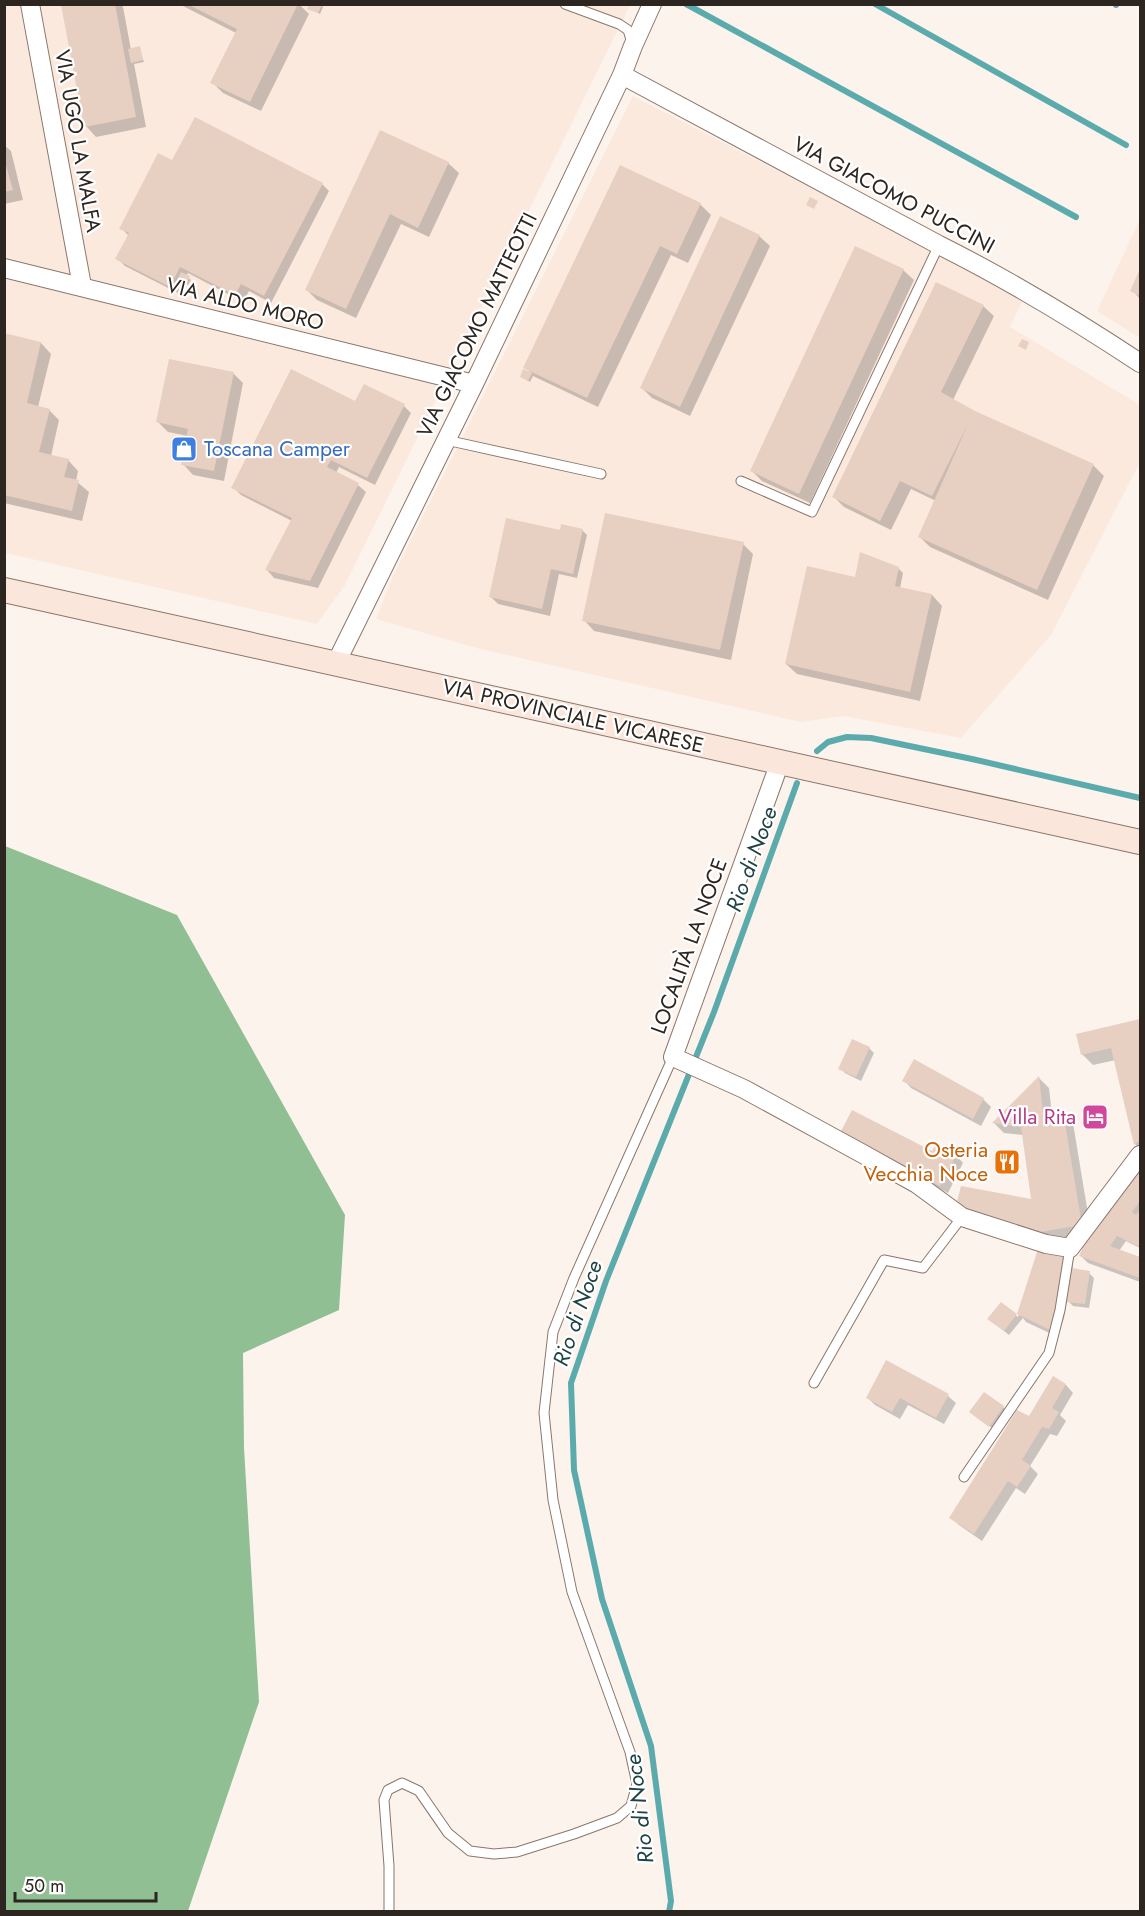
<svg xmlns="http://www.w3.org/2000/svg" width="1145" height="1916" font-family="Jost,sans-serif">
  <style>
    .built { fill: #fce9de }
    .forest { fill: #90bf94 }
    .shadow { fill: #0003 }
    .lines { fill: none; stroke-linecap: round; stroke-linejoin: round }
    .stream { stroke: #5babad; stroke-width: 6 }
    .building { fill: #e7cfc2 }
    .service-casing { stroke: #8b766a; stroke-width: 11 }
    .minor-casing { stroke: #8b766a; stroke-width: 20 }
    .secondary-casing { stroke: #8b766a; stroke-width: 26 }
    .service { stroke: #fff; stroke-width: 9 }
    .minor { stroke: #fff; stroke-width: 18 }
    .secondary { stroke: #fbe6db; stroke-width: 24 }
    .labels { text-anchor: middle; stroke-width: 4.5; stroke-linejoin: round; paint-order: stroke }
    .street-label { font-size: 21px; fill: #2d2520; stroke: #fff }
    .shop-label { font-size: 21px; fill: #366cbe; stroke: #fff; text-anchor: start }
    .hotel-label { font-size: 21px; fill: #b23c85; stroke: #fff; text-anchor: end }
    .food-label { font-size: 21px; fill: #c56008; stroke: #fff; text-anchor: end }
    .water-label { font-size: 22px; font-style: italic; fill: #1d4344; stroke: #fff }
  </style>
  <rect width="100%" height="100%" fill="#fcf3ed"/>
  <path class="built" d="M5,5H630L345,585L317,624L5,553Z
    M633,96L1024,298L1010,327L1140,405V462L1051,635L961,738L843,716L801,722L480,649L376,619L393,576Z
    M1140,219V338L1097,311Z"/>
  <path class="forest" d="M5,846L177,915L345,1215L339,1310L243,1353L244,1448L259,1702L188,1911H5Z"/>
  <path class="shadow" d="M73,4H120L123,7L131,50L139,48L144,62L134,64L146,127L96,137L86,126Z
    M179,4H299L309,14L261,111L223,93L212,82L236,33Z
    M311,4H320L323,7L320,14L309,8Z
    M381,132L448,163L459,173L429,237L401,224L356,318L317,300L307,290Z
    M4,145L11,151L23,200L4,204Z
    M173,162L322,184L329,191L271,303L249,291L243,302L188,273L186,276L191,280L188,285L183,283L178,293L125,266L117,258L129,236L121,228Z
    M621,167L701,205L711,215L688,263L671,255L598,407L533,376L530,382L523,378L524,371L532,374L525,367Z
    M759,236L770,246L690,416L652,398L642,388Z
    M903,270L914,280L810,503L762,481L752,471Z
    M1140,272V299L1132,290Z
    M983,306L994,316L953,400L974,412L1093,465L1104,476L1048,600L930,547L920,537L936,501L911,489L891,530L844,507L834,497Z
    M4,335L41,343L51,354L38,407L49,410L59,420L51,456L68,460L78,471L76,481L89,492L82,521L4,503Z
    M233,373L243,383L224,481L193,475L183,464L188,436L168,432L158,422Z
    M356,403L404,406L411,413L375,485L339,467L336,473L358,485L366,492L318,588L274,578L267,570L292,521L241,495L233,487Z
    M582,530L587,535L577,578L559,574L550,616L498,604L490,596L559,531Z
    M743,544L753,554L731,660L594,631L584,620Z
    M898,568L903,573L900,588L932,595L942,606L920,701L797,674L786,664L856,578Z
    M1140,1020V1149L1135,1144L1116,1060L1093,1065L1082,1054L1078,1035Z
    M869,1048L874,1053L861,1081L845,1073L840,1068Z
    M1039,1078L1049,1088L1052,1114L1062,1113L1073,1123L1091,1232L1119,1200L1140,1170V1248L1126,1241L1119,1251L1140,1259V1282L1088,1263L1081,1256L1090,1236L1052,1242L967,1219L1032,1201L1024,1135L1004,1133L994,1123Z
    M904,1080L983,1099L991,1107L981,1126L911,1088Z
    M848,1142L956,1155L963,1163L948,1193Z
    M1039,1251L1065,1259L1073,1266L1072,1270L1089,1273L1094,1278L1089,1308L1073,1306L1067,1300L1064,1318L1058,1337L1026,1322L1023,1318L1009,1335L994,1323L1001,1304L1018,1317Z
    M1053,1378L1066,1385L1073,1393L1060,1415L1066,1421L1057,1436L1050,1434L1030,1466L1038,1474L1025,1494L1016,1488L982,1541L959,1525L951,1518L1030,1418Z
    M948,1396L956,1403L944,1424L908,1405L900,1419L875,1405L867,1397Z
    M1003,1407L1008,1412L995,1430L976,1417Z"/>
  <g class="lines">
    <path class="stream" d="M686,4L1076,217
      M875,4L1126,145
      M1116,5V4
      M817,751L828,742L847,737L871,738L972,759L1140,798
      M669,1912L671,1901L651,1746L602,1599L574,1470L571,1383L606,1281L714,1012L797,783"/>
  </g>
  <path class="building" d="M65,4H115L136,117L84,127L61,5Z
    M187,4H298L250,102L210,83L237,29Z
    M309,5H322L318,13L307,9Z
    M140,46L143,60L131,63L128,49Z
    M195,117L323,183L264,296L241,284L235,295L180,267L170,287L115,259L129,233L119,229L158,153L172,160Z
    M380,130L449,162L418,228L390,214L346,309L305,290Z
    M4,158L13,190L4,192Z
    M620,165L701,203L677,254L660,246L587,398L523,368Z
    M810,197L818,201L814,209L806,205Z
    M720,216L760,235L680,407L640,388Z
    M855,246L904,269L799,494L750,471Z
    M1140,269V296L1130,291Z
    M181,272L190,276L186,284L177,280Z
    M936,282L984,305L941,392L975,411L1094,464L1037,590L918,537L968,424L932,496L900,481L880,521L832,497Z
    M4,333L41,342L27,403L50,409L39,452L69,459L64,477L79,480L72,511L4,495Z
    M1022,339L1029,342L1026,350L1018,346Z
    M169,359L234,372L214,471L181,465L188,429L156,422Z
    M291,369L355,401L364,384L405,404L367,478L331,460L327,467L359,483L310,581L265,570L292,518L231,488Z
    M523,369L532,373L528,381L520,377Z
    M605,513L744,542L720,650L582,621Z
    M506,518L560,530L561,524L583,529L573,574L551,569L542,609L489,597Z
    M860,552L899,567L895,586L932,594L910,692L785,664L807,566L855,577Z
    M1140,1019V1140L1134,1145L1111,1048L1081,1055L1076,1034Z
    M852,1039L870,1047L856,1077L838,1069Z
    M914,1059L984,1098L973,1119L902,1081Z
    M1039,1076L1043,1113L1063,1111L1082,1225L1040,1232L955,1209L961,1186L1031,1199L1021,1127L992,1123Z
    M852,1110L932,1151L936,1144L957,1154L940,1186L839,1135Z
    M1140,1167V1201L1132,1212L1136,1215L1140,1210V1247L1117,1236L1110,1246L1140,1257V1278L1079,1256L1092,1226Z
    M1038,1249L1066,1257L1057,1310L1050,1330L1017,1314L1004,1331L987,1319L1001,1302L1017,1314Z
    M1071,1268L1090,1271L1085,1304L1066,1302Z
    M886,1360L949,1394L936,1418L900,1398L892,1412L866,1398Z
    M1053,1376L1066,1384L1052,1408L1059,1412L1049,1429L1042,1427L1022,1460L1031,1466L1017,1487L1008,1481L974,1534L949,1518L1017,1410L1029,1416Z
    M984,1392L1004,1406L989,1427L969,1412Z"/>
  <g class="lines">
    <defs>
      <path id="service" d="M565,4L619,24L628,30L632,43
        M446,440L601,474
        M741,481L812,512L939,245
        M814,1383L884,1260L923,1268L962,1217
        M964,1477L1049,1353L1060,1310L1070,1248
        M389,1912V1866L384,1800L388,1790L402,1783L419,1791L448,1833L470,1851L494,1854L517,1852L574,1834L617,1818L631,1806L637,1784L630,1752L572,1592L553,1500L544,1413L553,1332L574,1278L673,1057"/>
      <path id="minor" d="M30,4L82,286
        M622,75L939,245C1009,280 1075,320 1140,363
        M4,268L474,384
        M336,663L474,384L622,75L633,46L652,4
        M780,762L673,1057L744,1089L863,1154L917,1184L962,1217L1046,1244L1070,1248L1140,1155"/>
      <path id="secondary" d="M4,590L1140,842"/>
    </defs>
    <use href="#service" class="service-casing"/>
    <use href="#minor" class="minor-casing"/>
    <use href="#secondary" class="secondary-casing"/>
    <use href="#service" class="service"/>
    <use href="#minor" class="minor"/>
    <use href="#secondary" class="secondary"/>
  </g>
  <defs>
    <symbol id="shop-square" viewBox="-11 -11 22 22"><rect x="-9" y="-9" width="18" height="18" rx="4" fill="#3f7fe0" stroke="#fff"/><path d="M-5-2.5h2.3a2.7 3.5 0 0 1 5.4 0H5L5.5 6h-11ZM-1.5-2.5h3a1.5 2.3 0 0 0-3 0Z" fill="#fff"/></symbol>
    <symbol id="hotel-square" viewBox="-11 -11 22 22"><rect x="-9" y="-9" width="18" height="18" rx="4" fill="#d1479c" stroke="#fff"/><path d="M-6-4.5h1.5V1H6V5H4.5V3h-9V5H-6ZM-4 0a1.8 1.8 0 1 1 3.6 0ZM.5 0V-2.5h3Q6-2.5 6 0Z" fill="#fff"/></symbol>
    <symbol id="restaurant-square" viewBox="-11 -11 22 22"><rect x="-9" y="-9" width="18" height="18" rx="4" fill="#e8710a" stroke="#fff"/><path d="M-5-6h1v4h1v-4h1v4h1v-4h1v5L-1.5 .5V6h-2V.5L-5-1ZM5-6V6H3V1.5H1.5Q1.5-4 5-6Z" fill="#fff"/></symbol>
  </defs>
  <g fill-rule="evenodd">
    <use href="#shop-square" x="169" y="434" width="30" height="30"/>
    <use href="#hotel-square" x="1080" y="1102" width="30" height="30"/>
    <use href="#restaurant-square" x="992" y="1147" width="30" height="30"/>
  </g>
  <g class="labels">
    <g class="street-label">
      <text transform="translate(78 141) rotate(80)" y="7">VIA UGO LA MALFA</text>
      <text transform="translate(894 195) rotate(28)" y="7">VIA GIACOMO PUCCINI</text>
      <text transform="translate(245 304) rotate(14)" y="7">VIA ALDO MORO</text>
      <text transform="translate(477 325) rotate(-64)" y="7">VIA GIACOMO MATTEOTTI</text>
      <text transform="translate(573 716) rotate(13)" y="7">VIA PROVINCIALE VICARESE</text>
      <text transform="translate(689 946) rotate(-70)" y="7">LOCALITÀ LA NOCE</text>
    </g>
    <g class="shop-label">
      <text x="204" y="456">Toscana Camper</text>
    </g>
    <g class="hotel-label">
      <text x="1076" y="1124">Villa Rita</text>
    </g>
    <g class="food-label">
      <text x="988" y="1157">Osteria<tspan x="988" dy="24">Vecchia Noce</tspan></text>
    </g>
    <g class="water-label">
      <text transform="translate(751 859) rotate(-70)" y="8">Rio di Noce</text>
      <text transform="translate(577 1313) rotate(-71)" y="8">Rio di Noce</text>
      <text transform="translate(639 1809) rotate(-97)" y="8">Rio di Noce</text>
    </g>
  </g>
  <rect width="1145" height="1916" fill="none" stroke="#2d2520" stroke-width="12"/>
  <path d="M15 1892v9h141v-9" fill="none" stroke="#2d2520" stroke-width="3"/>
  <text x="24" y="1892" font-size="18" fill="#2d2520" stroke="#ffffff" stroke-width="4.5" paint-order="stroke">50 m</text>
</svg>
